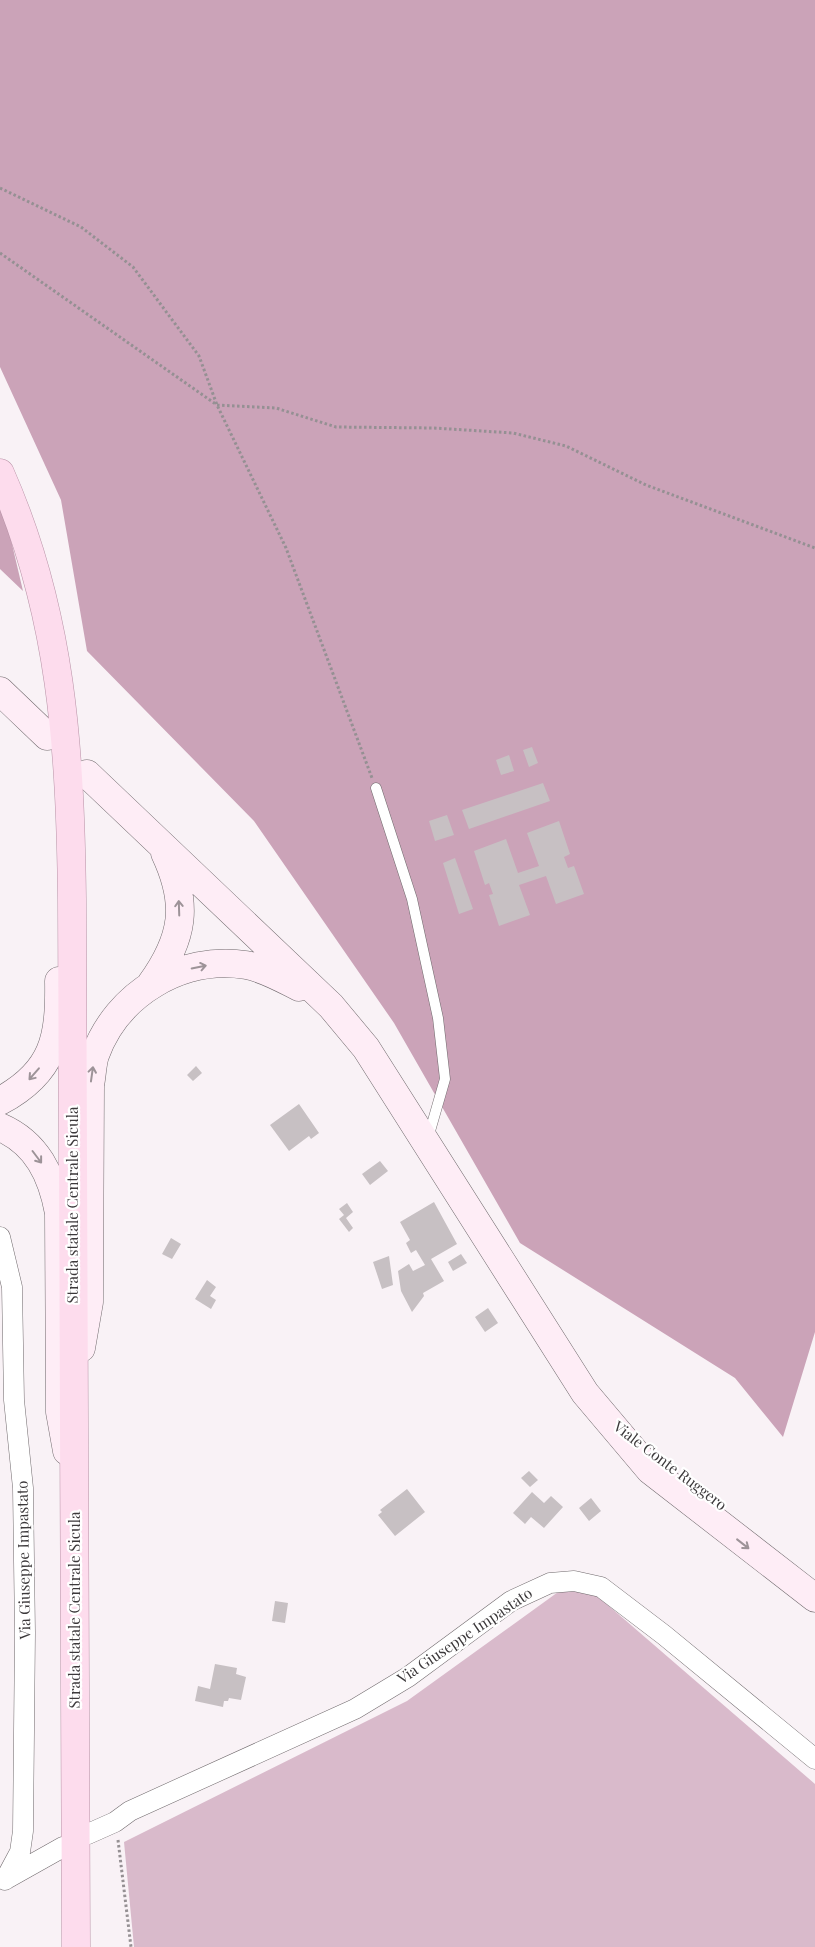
<svg xmlns="http://www.w3.org/2000/svg" width="815" height="1947" font-family="'Playfair Display',serif">
  <style>
    .green { fill: #d9bacb }
    .forest { fill: #cba3b8 }
    .building { fill: #c7c0c3 }
    .lines { fill: none; stroke-linecap: round; stroke-linejoin: round }
    .service-casing { stroke: #706a6d; stroke-width: 11 }
    .minor-casing { stroke: #706a6d; stroke-width: 21 }
    .secondary-casing { stroke: #706a6d; stroke-width: 29 }
    .primary-casing { stroke: #b893a7; stroke-width: 29 }
    .path { stroke: #959093; stroke-width: 3; stroke-dasharray: 2.5 2.5; stroke-linecap: butt }
    .service { stroke: #fff; stroke-width: 10 }
    .minor { stroke: #fff; stroke-width: 20 }
    .secondary { stroke: #feedf6; stroke-width: 28 }
    .primary { stroke: #fddced; stroke-width: 28 }
    .oneway { stroke: #9d9398 }
    .labels { text-anchor: middle; stroke-width: 4.5; stroke-linejoin: round; paint-order: stroke }
    .street-label { font-size: 15px; fill: #3c393b; stroke: #fff }
  </style>
  <rect width="100%" height="100%" fill="#f9f2f6"/>
  <path class="green" d="M565,1587L595,1594L815,1784V1947H134L124,1842L407,1701Z"/>
  <path class="forest" d="M0,0H815V1332L783,1437L735,1378L520,1243L394,1023L254,821L87,651L61,500L0,367Z
    M0,493L23,591L0,569Z"/>
  <path class="building" d="M532,747L538,763L529,767L523,750Z
    M509,755L514,771L501,775L496,760Z
    M543,783L550,801L469,829L462,810Z
    M447,815L454,835L435,841L429,821Z
    M559,821L570,854L564,857L568,868L574,866L584,894L556,904L546,876L519,885L530,915L499,926L489,895L493,894L489,883L485,885L474,851L506,839L518,873L539,866L527,833Z
    M455,858L473,909L459,914L443,863Z
    M196,1066L202,1073L193,1081L187,1075Z
    M299,1104L319,1133L311,1139L309,1136L289,1151L270,1125Z
    M380,1161L388,1171L370,1185L362,1174Z
    M434,1202L457,1244L431,1259L444,1281L423,1293L424,1296L412,1312L401,1291L398,1271L409,1264L413,1271L425,1265L416,1250L411,1253L406,1243L410,1240L400,1222Z
    M347,1203L353,1212L346,1218L353,1228L349,1232L339,1219L344,1215L339,1209Z
    M171,1238L181,1244L172,1259L162,1254Z
    M461,1254L467,1263L453,1271L448,1262Z
    M389,1256L393,1285L382,1289L373,1262Z
    M207,1280L216,1287L210,1296L216,1300L211,1309L195,1299Z
    M488,1308L498,1323L485,1332L475,1317Z
    M529,1471L538,1480L530,1487L521,1478Z
    M407,1489L425,1512L395,1536L378,1515L382,1512L380,1510Z
    M532,1492L544,1503L551,1496L563,1507L544,1528L531,1517L525,1524L513,1513Z
    M591,1498L601,1511L589,1521L579,1508Z
    M275,1601L288,1603L285,1623L272,1621Z
    M215,1664L237,1668L236,1674L246,1677L241,1700L229,1698L228,1701H224L223,1707L195,1701L198,1686L210,1689Z"/>
  <g class="lines">
    <defs>
      <path id="service" d="M376,788L412,899L438,1018L445,1079L428,1138"/>
      <path id="minor" d="M0,1237L12,1287L14,1400L23,1488L25,1633L23,1831L20,1852L5,1880
        M88,1834L115,1822L130,1811L355,1709L408,1677L511,1601L550,1583L574,1581L601,1587L664,1635L815,1759
        M6,1879L63,1847"/>
      <path id="secondary" d="M0,691L47,736
        M87,774L331,1006L366,1048L585,1393L650,1470L815,1598
        M151,984C184,938 189,904 165,853
        M0,1101C54,1072 60,1038 59,981
        M0,1127C37,1143 52,1175 59,1213L60,1412L67,1451
        M81,1348L89,1302L90,1085C92,1076 92,1064 95,1055C117,994 181,955 246,965C264,968 283,979 299,987"/>
      <path id="primary" d="M0,473C62,613 70,748 72,899L76,1947"/>
    </defs>
    <use href="#service" class="service-casing"/>
    <use href="#minor" class="minor-casing"/>
    <use href="#secondary" class="secondary-casing"/>
    <use href="#primary" class="primary-casing"/>
    <path class="path" d="M0,188L81,227L133,267L199,356L217,405L286,548L372,778
      M0,253L217,405L276,408L336,427L434,428L513,433L566,446L646,485L815,548
      M118,1840L131,1947"/>
    <use href="#service" class="service"/>
    <use href="#minor" class="minor"/>
    <use href="#secondary" class="secondary"/>
    <use href="#primary" class="primary"/>
  </g>
  <defs><path id="oneway-shaft" d="M-6 0H5M1.5-3L5.5 0L1.5 3" fill="none" stroke-width="1.6" stroke-linecap="round" stroke-linejoin="round" transform="scale(1.25)"/></defs>
  <g class="oneway">
    <use href="#oneway-shaft" transform="translate(179 908) rotate(-92)"/>
    <use href="#oneway-shaft" transform="translate(199 967) rotate(-11)"/>
    <use href="#oneway-shaft" transform="translate(34 1074) rotate(131)"/>
    <use href="#oneway-shaft" transform="translate(92 1074) rotate(-82)"/>
    <use href="#oneway-shaft" transform="translate(37 1157) rotate(53)"/>
    <use href="#oneway-shaft" transform="translate(743 1544) rotate(38)"/>
  </g>
  <g class="labels">
    <g class="street-label">
      <text transform="translate(73 1205) rotate(-90)" y="5">Strada statale Centrale Sicula</text>
      <text transform="translate(670 1466) rotate(37)" y="5">Viale Conte Ruggero</text>
      <text transform="translate(24 1560) rotate(-91)" y="5">Via Giuseppe Impastato</text>
      <text transform="translate(75 1610) rotate(-90)" y="5">Strada statale Centrale Sicula</text>
      <text transform="translate(465 1636) rotate(-34)" y="5">Via Giuseppe Impastato</text>
    </g>
  </g>
</svg>
